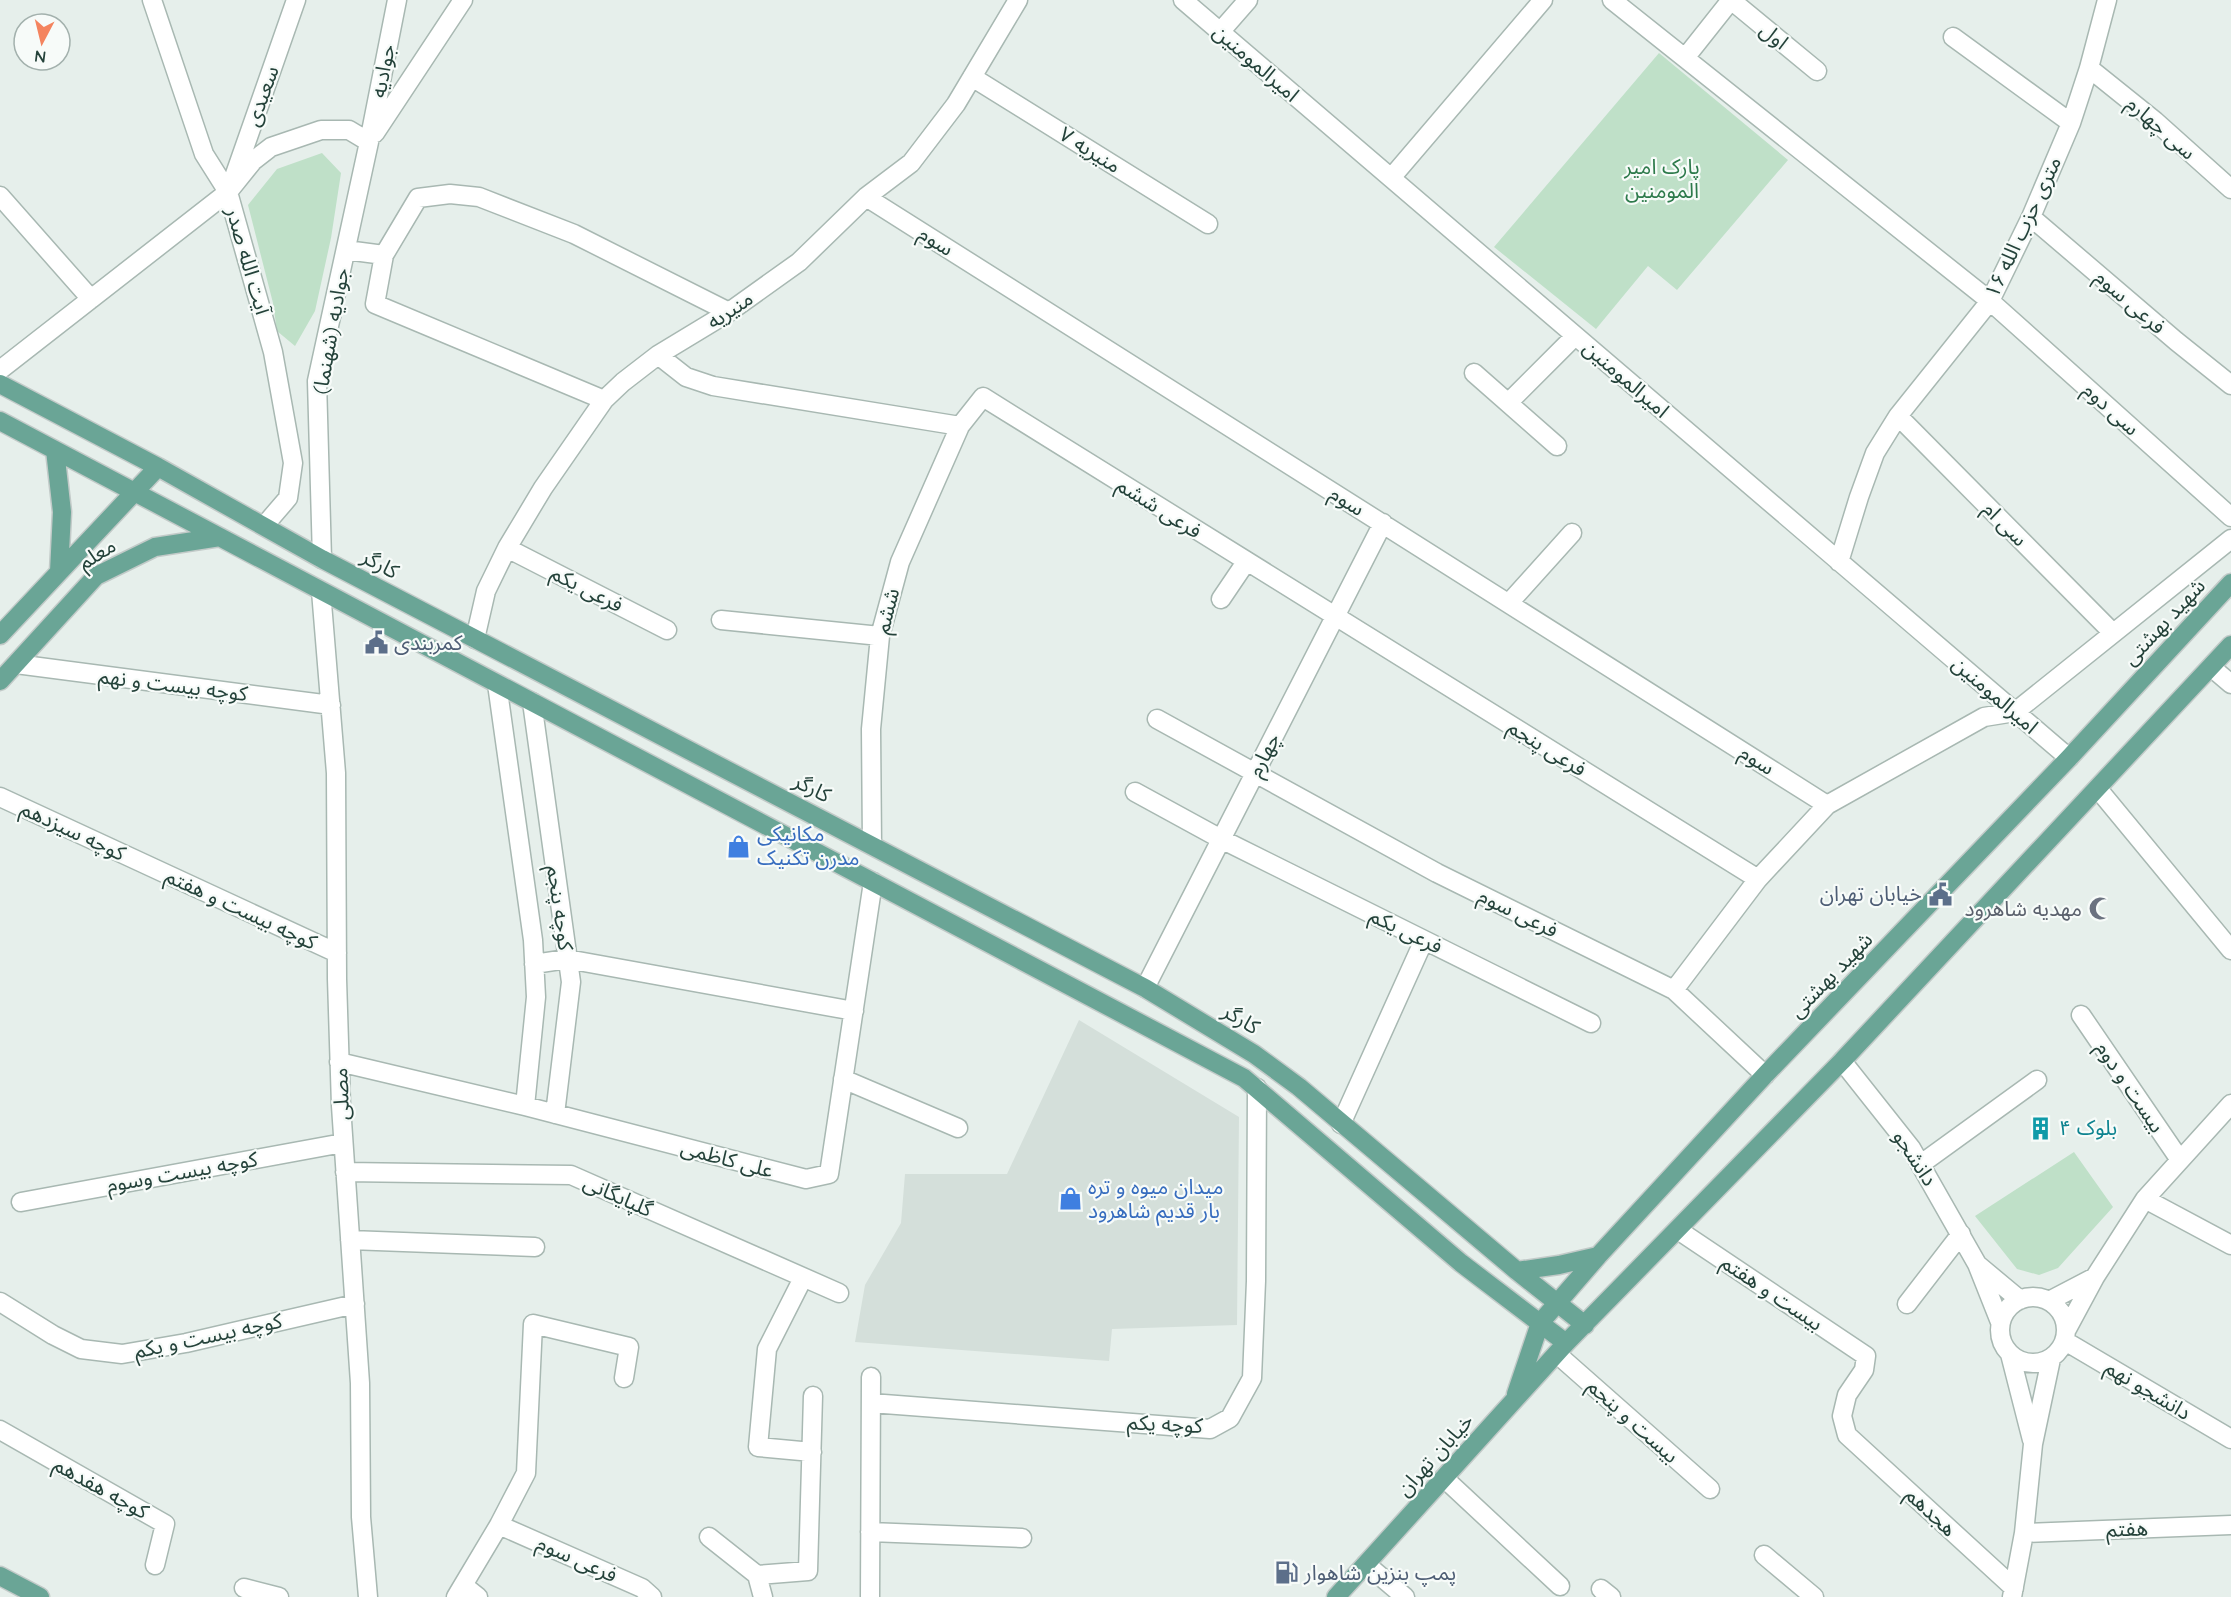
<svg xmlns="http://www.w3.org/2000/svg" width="2231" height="1597" font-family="Quicksand,'Noto Sans Arabic',sans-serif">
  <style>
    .built { fill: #d4dfda }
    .green { fill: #bfe0c8 }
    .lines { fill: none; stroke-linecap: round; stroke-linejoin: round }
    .minor-casing { stroke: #a8b8b2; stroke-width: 21 }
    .major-casing { stroke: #c2cac8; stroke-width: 21 }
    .minor { stroke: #fff; stroke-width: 18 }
    .major { stroke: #6aa596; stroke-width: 18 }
    .labels { text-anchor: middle; stroke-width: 4.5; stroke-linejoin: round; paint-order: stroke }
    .street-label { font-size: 21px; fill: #24423a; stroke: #f7fbf9 }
    .park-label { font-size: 21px; fill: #2d7a4b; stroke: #f7fbf9 }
    .service-label { font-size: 21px; fill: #4e5e75; stroke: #f7fbf9; text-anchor: start }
    .shop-label { font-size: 21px; fill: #366cbe; stroke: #f7fbf9; text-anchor: start }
    .worship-label { font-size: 21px; fill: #5b616d; stroke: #f7fbf9; text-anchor: end }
    .culture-label { font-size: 21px; fill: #0d838f; stroke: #f7fbf9; text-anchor: start }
  </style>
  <rect width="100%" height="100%" fill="#e6efeb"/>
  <path class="built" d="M1079,1020L1239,1117L1237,1325L1112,1329L1109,1361L855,1342L865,1285L901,1223L905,1174H1007Z"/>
  <path class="green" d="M1659,53L1788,160L1677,290L1648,266L1596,329L1494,247Z
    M322,153L341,173L331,238L315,311L295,346L277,331L273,303L248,205L277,169Z
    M2074,1152L2113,1207L2058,1268L2039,1275L2017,1269L1975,1216Z"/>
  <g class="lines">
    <defs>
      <path id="minor" d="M152,0L204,154L228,192L273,352L293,463L288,498L264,526
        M1183,0L2069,758
        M1612,0L1990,301L2231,517
        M1731,0L1817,71
        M1220,32L1248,0
        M1953,37L2071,123
        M1685,58L1731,0
        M2089,68L2155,121L2231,189
        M972,77L1208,224
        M375,133L463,0
        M234,177L296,0
        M1391,178L1543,0
        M0,196L91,299
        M866,197L1827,805
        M2031,217L2176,341L2231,385
        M346,250L384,255L418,198L450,194L479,197L574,234L729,312
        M384,255L375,304L604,400
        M658,355L686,377L713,386L960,426
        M0,370L228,192L253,161L271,147L321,130H349L369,142
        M1474,373L1557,446
        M1508,403L1575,336
        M1898,416L2113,633
        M507,548L667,630
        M322,559L317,381L369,142L397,0
        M1839,562L1859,497L1875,453L1898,416L1990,301L2031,217L2071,123L2089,68L2107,0
        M321,591L336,773L337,979L341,1106L360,1383L361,1517L368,1597
        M1221,599L1246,562
        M1509,603L1572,533
        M721,620L880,636
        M475,639L486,591L507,548L543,488L604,400L623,382L658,355L729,312L799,262L866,197L911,163L956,104L1018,0
        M16,664L331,705
        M2211,667L2231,684
        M497,684L533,940L536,997L525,1106
        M532,702L571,982L555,1114
        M1157,719L1437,873L1674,990L1765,1075
        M2098,789L2231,950
        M1135,792L1221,839L1591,1023
        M0,797L337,953
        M872,845L871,729L880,636L900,562L960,426L983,397L1758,879
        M534,964L567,959L854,1011
        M1145,988L1383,523
        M1674,990L1758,879L1827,805L1984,717L2015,712L2231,539
        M2081,1015L2180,1160
        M1842,1061L1911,1148L1977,1264L2000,1322
        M339,1062L525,1106L806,1179L829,1174L873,882
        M843,1079L958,1128
        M1341,1124L1424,940
        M1921,1164L2037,1080
        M345,1172L571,1175L839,1293
        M2145,1199L2231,1245
        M21,1202L343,1143
        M1678,1230L1866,1356L1864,1370L1847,1395L1842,1416L1847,1435L2014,1588
        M350,1240L535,1247
        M1978,1265L2020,1300
        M803,1278L767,1349L758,1447L812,1452
        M2000 1330a33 33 0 1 1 66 0a33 33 0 1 1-66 0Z
        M2049,1301L2095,1277
        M0,1302L53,1335L81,1349L122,1354L186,1343L355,1304
        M1907,1304L1961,1234
        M2067,1329L2095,1277L2145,1199L2231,1104
        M2065,1341L2231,1439
        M1557,1354L1710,1489
        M2010,1354L2032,1440
        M871,1403L1210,1429L1230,1418L1252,1378L1256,1281L1257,1088
        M0,1430L165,1524L155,1565
        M1444,1478L1560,1586
        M499,1525L642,1588L652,1597
        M870,1532L1022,1538
        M2024,1533L2231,1525
        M709,1537L757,1575L763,1597
        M1764,1555L1814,1597
        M1366,1564L1405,1597
        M757,1575L808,1571L813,1396
        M463,1585L478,1597
        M244,1588L279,1597
        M1601,1589L1611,1597
        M456,1597L499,1525L526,1473L533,1324L629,1347L624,1378
        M870,1597L871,1377
        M2012,1597L2024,1533L2033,1444L2051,1359"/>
      <path id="major" d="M0,384L158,467L322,559L1145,988L1254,1054L1299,1087L1517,1271L1585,1325
        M0,421L1244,1078L1461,1263L1566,1343
        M55,450L62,512L59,572
        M0,635L158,467
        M0,681L96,576L155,547L220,537
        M1517,1271L1559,1265L1598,1256
        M1516,1394L1540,1323L1598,1256L1765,1075L2069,758L2231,583
        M0,1576L40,1597
        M1336,1597L1566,1343L1842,1061L2231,645"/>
    </defs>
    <use href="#minor" class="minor-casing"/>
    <use href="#major" class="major-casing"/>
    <use href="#minor" class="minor"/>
    <use href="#major" class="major"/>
  </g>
  <defs>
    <symbol id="civic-bare" viewBox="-9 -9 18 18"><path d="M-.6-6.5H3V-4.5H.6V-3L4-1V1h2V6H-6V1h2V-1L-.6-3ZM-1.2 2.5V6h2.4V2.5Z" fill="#5c6f8a" stroke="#f7fbf9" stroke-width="2.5" paint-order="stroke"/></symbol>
    <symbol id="shop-bare" viewBox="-9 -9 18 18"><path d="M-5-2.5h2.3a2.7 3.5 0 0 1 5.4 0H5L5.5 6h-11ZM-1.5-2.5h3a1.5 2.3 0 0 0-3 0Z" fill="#3f7fe0" stroke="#f7fbf9" stroke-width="2.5" paint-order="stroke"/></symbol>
    <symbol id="mosque-bare" viewBox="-9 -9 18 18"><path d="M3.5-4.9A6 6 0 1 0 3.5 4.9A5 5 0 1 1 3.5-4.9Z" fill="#6b7280" stroke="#f7fbf9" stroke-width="2.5" paint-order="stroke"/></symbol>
    <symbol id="building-bare" viewBox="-9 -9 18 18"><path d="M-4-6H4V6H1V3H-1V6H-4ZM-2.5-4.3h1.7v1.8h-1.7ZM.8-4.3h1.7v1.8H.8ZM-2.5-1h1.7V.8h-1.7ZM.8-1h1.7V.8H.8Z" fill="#0f9aa8" stroke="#f7fbf9" stroke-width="2.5" paint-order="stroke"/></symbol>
    <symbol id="fuel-bare" viewBox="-9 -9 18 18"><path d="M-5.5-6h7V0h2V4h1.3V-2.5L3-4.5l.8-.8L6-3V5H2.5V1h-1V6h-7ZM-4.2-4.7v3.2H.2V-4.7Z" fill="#5c6f8a" stroke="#f7fbf9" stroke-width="2.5" paint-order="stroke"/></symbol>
  </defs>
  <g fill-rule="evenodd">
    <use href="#civic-bare" x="360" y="626" width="33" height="33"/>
    <use href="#shop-bare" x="722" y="830" width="33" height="33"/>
    <use href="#civic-bare" x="1924" y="878" width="33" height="33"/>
    <use href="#mosque-bare" x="2084" y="892" width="33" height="33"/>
    <use href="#building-bare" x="2024" y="1112" width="33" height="33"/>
    <use href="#shop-bare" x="1054" y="1182" width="33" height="33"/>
    <use href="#fuel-bare" x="1270" y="1556" width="33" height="33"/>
  </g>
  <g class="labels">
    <g class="street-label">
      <text transform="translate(1774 36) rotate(39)" y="7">اول</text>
      <text transform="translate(1256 63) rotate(41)" y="7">امیرالمومنین</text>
      <text transform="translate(383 71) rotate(-79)" y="7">جوادیه</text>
      <text transform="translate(262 96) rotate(-70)" y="7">سعیدی</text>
      <text transform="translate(2161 128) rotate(41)" y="7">سی چهارم</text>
      <text transform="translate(1090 150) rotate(32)" y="7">منیریه ۷</text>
      <text transform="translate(2023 227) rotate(-65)" y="7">۱۶ متری حزب الله</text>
      <text transform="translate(936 241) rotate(32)" y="7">سوم</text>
      <text transform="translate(248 261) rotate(74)" y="7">آیت الله صدر</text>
      <text transform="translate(2130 302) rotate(41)" y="7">فرعی سوم</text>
      <text transform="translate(730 310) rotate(-34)" y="7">منیریه</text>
      <text transform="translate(331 331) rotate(-80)" y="7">جوادیه (شهنما)</text>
      <text transform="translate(1626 379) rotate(41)" y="7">امیرالمومنین</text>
      <text transform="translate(2111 409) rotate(42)" y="7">سی دوم</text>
      <text transform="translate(1347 501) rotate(32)" y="7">سوم</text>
      <text transform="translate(1159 508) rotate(32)" y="7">فرعی ششم</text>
      <text transform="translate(2005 524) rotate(45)" y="7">سی ام</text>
      <text transform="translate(97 554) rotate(-32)" y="7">معلم</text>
      <text transform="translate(380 564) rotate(28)" y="7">کارگر</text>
      <text transform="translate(587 589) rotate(27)" y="7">فرعی یکم</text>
      <text transform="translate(887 611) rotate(-76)" y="7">ششم</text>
      <text transform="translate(2164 622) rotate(-47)" y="7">شهید بهشتی</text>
      <text transform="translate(173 685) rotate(7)" y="7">کوچه بیست و نهم</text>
      <text transform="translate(1995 695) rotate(41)" y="7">امیرالمومنین</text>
      <text transform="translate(1547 748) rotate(32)" y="7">فرعی پنجم</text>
      <text transform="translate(1264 755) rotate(-63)" y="7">چهارم</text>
      <text transform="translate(1757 760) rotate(32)" y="7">سوم</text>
      <text transform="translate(812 788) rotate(27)" y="7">کارگر</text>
      <text transform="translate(73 831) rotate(25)" y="7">کوچه سیزدهم</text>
      <text transform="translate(560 908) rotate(82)" y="7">کوچه پنجم</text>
      <text transform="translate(241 909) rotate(25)" y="7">کوچه بیست و هفتم</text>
      <text transform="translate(1518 913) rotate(26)" y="7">فرعی سوم</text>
      <text transform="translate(1406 931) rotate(26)" y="7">فرعی یکم</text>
      <text transform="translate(1831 975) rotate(-46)" y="7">شهید بهشتی</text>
      <text transform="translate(1241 1019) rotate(31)" y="7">کارگر</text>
      <text transform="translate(2130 1087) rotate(56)" y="7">بیست و دوم</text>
      <text transform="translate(341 1094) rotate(-92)" y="7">مصلی</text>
      <text transform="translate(1915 1158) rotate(57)" y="7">دانشجو</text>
      <text transform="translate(727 1159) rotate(15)" y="7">علی کاظمی</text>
      <text transform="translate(182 1172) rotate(-10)" y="7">کوچه بیست وسوم</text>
      <text transform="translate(618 1196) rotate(24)" y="7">گلپایگانی</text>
      <text transform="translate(1772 1293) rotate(34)" y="7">بیست و هفتم</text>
      <text transform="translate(208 1336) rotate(-12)" y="7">کوچه بیست و یکم</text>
      <text transform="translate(2148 1390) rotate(31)" y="7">دانشجو نهم</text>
      <text transform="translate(1633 1421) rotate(42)" y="7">بیست و پنجم</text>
      <text transform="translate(1165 1424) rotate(3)" y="7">کوچه یکم</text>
      <text transform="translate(1435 1455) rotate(-48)" y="7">خیابان تهران</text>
      <text transform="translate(101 1488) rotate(29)" y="7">کوچه هفدهم</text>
      <text transform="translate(1931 1512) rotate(43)" y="7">هجدهم</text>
      <text transform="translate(2127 1529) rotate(-2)" y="7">هفتم</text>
      <text transform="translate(577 1559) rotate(24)" y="7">فرعی سوم</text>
    </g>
    <g class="park-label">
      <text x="1662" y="174">پارک امیر<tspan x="1662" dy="24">المومنین</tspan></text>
    </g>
    <g class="service-label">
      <text x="394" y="650">کمربندی</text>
      <text x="1922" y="901" text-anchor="end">خیابان تهران</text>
      <text x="1304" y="1580">پمپ بنزین شاهوار</text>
    </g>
    <g class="shop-label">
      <text x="757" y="841">مکانیکی<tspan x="757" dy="24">مدرن تکنیک</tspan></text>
      <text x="1088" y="1194">میدان میوه و تره<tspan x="1088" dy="24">بار قدیم شاهرود</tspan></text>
    </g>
    <g class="worship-label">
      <text x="2082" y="916">مهدیه شاهرود</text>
    </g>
    <g class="culture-label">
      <text x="2059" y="1135">بلوک ۴</text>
    </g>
  </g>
  <g transform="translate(42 42) rotate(187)"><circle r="28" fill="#f7fbf9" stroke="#a3b1ad" stroke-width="1.5"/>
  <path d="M0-4.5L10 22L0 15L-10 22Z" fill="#f4845f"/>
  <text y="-9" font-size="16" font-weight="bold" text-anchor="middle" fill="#24423a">N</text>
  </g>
</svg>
